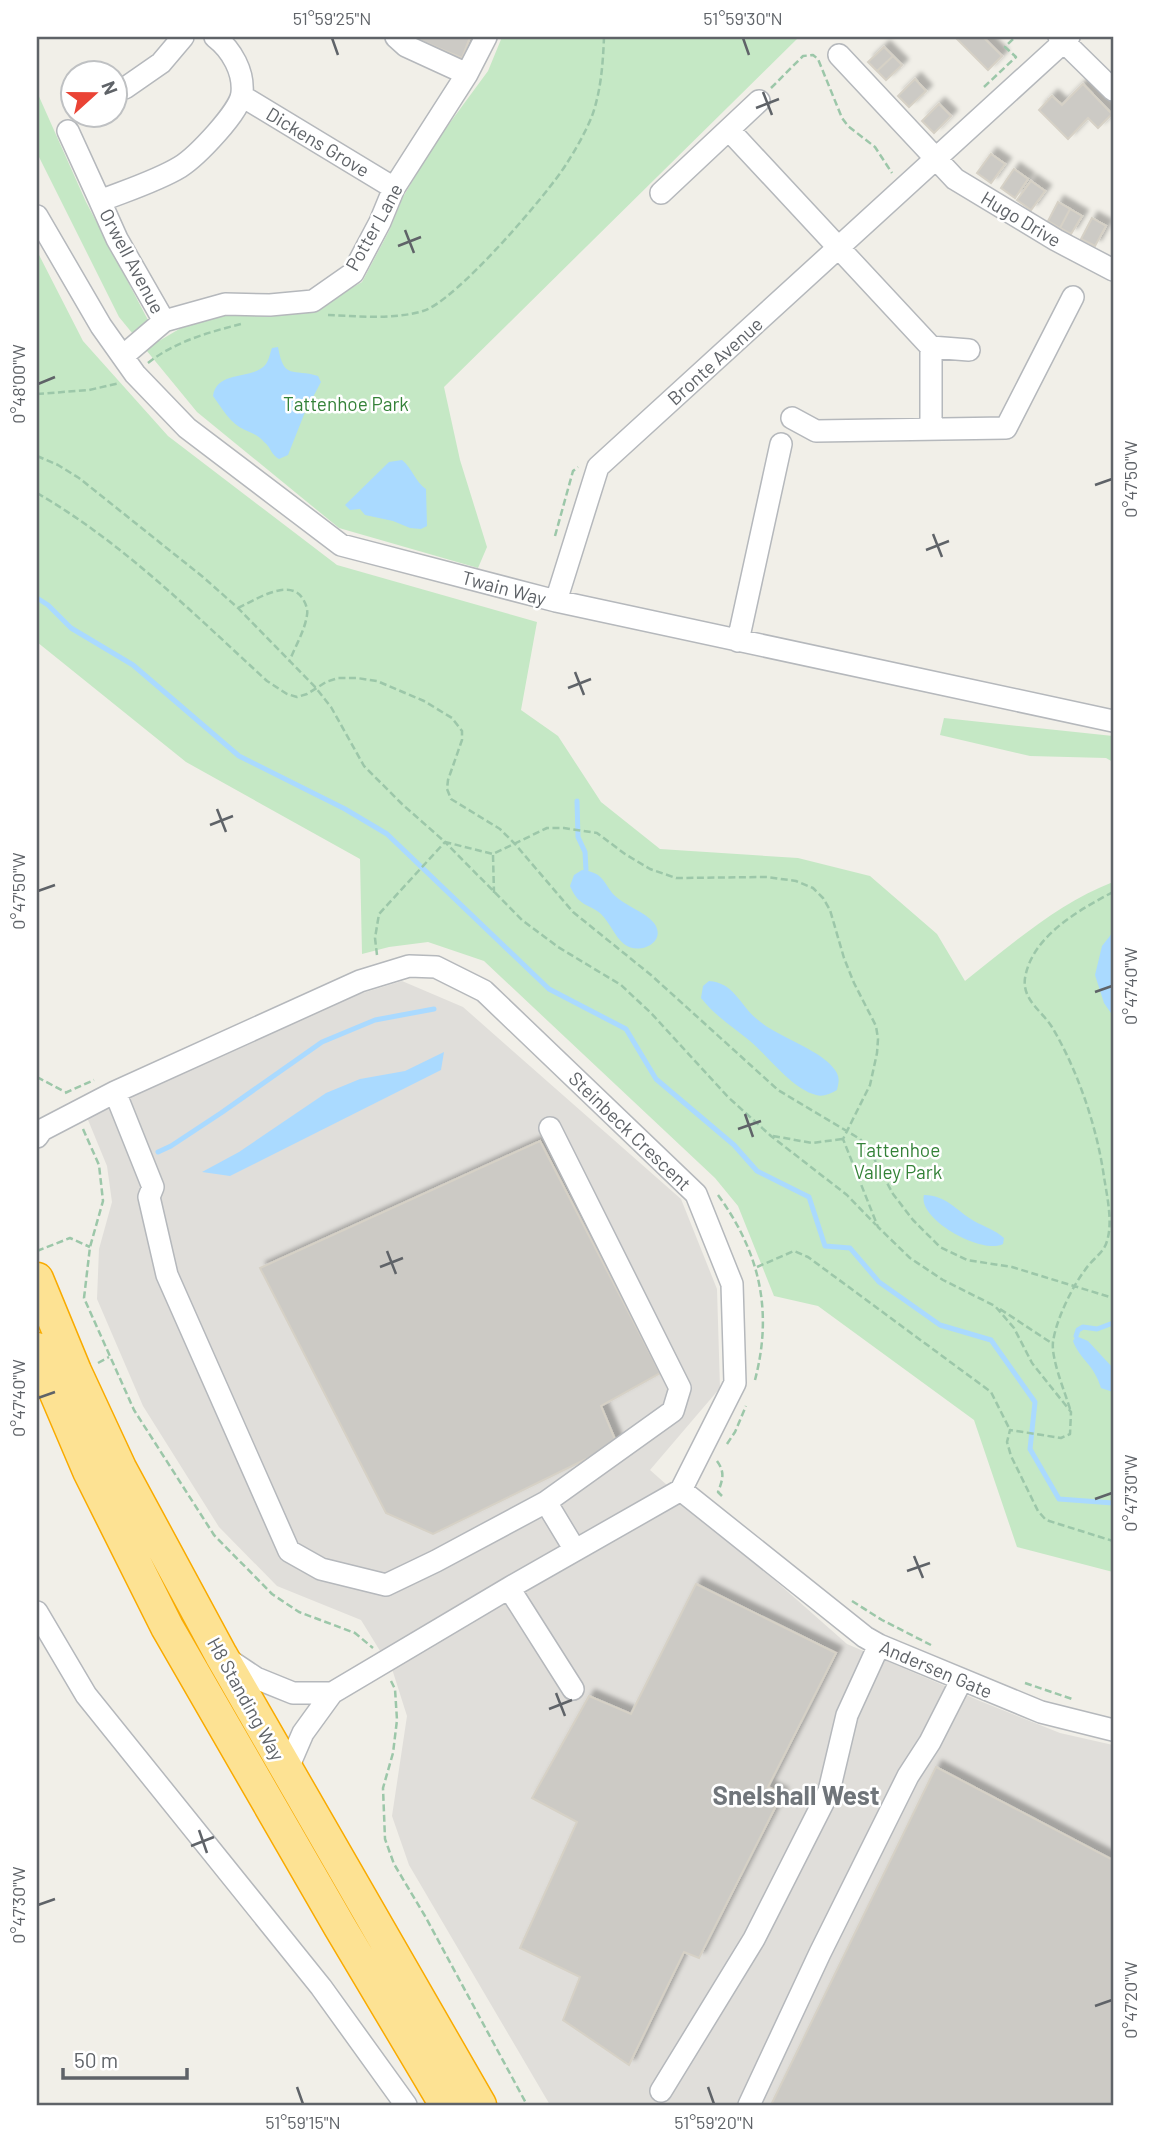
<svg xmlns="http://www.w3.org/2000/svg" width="1150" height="2142" font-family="Barlow,sans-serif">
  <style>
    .industrial { fill: #e0deda }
    .green { fill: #c5e8c5 }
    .water { fill: #aadaff }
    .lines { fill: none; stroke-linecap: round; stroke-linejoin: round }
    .stream { stroke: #aadaff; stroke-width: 5 }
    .building { fill: #cccac5; stroke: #d6d1c6; stroke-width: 2; filter: url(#shadow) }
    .minor-casing { stroke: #b5b8bc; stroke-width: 24 }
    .highway-casing { stroke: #f9ab00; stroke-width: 35 }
    .path { stroke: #9cc7a9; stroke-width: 2.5; stroke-dasharray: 7 3.5; stroke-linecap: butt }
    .minor { stroke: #fff; stroke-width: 21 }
    .highway { stroke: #fde293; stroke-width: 32 }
    .ticks { fill: none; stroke: #5f6368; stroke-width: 2.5 }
    .labels { text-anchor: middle; stroke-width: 5; stroke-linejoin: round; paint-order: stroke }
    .street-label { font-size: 19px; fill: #5f6368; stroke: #fff }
    .park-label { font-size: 19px; fill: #348238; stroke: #fff }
    .district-label { font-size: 26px; font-weight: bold; fill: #70757a; stroke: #fff }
    .neatline { fill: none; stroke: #5f6368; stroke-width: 2.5 }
    .ticks-label { font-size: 18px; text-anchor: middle; fill: #5f6368 }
  </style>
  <defs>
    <filter id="shadow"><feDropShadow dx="6" dy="-6" stdDeviation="2" flood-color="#0004"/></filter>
  </defs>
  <rect width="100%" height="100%" fill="#f1efe8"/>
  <path class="industrial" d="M402,981L463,1007L681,1199L717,1289L720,1388L650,1470L847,1644L980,1701L1060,1733L1113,1745V2105H550L409,1865L392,1816L407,1716L393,1672L361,1620L277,1586L219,1527L143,1406L97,1299L99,1249L112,1202L107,1166L86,1115L353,996Z"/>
  <path class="green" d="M502,37H799L444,387L460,460L487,547L478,568L339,528L197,412L119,317L37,153V92L86,202L159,341L186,325L228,315L317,308L362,282L389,231L403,197L435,143L488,71Z
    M37,251L83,341L168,436L337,565L537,622L521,710L558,736L601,802L660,849L798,858L870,876L937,934L965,981C1011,945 1058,903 1113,882V1572L1017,1547L974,1420L818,1306L774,1296L738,1206L715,1178L484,961L428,942L389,947L362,954L360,859L186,762L37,642Z
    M944,718L1113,736V762L1106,758L1030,756L940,735Z"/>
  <path class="water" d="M278,347C284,381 293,368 318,376L321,382L305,412L288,455L279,459C271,455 271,447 264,442C258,435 252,433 245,430C230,424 222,408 213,396C217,369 253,381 266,364C269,360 270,353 272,348Z
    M402,460C412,468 416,483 426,489L427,526L421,529L410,528L393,521L365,515L360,509L350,510L345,505L389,462Z
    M582,870C604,873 602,881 614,895C625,906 644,911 654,923C668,942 639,956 624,944C615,937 610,923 601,914C595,908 585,906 579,900C575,897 572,890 570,886L574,875Z
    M1113,916V1016L1104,1003L1095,975L1102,946L1113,932Z
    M709,981C735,983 740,1006 758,1020C778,1037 822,1050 835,1070C840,1077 839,1082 837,1090C830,1094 823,1097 816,1095C792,1089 769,1057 750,1041C732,1026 715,1016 701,998L703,986Z
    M444,1052L441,1070L230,1176L202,1172L239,1152L326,1093L360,1079L405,1071Z
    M924,1195C946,1195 957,1211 974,1221C985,1227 995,1230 1004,1238L1003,1244C982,1255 917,1219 924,1195Z
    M1076,1336L1088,1341L1113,1368V1392L1101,1388C1094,1364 1080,1360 1073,1341Z"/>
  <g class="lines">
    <path class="stream" d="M37,598L48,605L71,628L133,665L239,756L345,809L387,834L549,989L626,1029L656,1079L734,1145L757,1171L809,1197L825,1246L850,1248L879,1282L940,1325L991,1340L1035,1402L1030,1449L1059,1499L1113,1503
      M577,801L578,837L585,852L586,870
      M158,1152L171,1146L221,1113L322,1042L375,1020L434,1009
      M1076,1336L1078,1330L1083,1327L1097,1329L1113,1323"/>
  </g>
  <path class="building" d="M418,37H470L462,58L417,39Z
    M955,37H983L1002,56L988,70Z
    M884,47L893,56L877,71L868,62Z
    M893,56L902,65L886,80L877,71Z
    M915,79L926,91L909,107L898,96Z
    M1083,84L1112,114L1098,128L1088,118L1068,139L1039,110L1052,96L1062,105Z
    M939,104L951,116L934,133L922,121Z
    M991,154L1005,164L991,183L977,173Z
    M1014,169L1028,179L1015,198L1001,188Z
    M1031,181L1045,191L1031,210L1017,200Z
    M1058,202L1070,209L1060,228L1048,221Z
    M1070,209L1082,216L1071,234L1060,228Z
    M1092,218L1106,226L1095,246L1081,239Z
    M540,1141L660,1373L601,1406L617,1444L433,1534L386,1513L260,1268Z
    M696,1584L836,1653L768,1787L782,1794L699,1958L684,1952L629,2065L563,2020L580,1977L520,1948L577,1822L532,1798L589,1696L631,1714Z
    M936,1767L1113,1860V2105H771Z"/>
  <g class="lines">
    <defs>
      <path id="minor" d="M396,37L406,46L467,74
        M1059,37L1113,90
        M839,55L955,179L1056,240L1113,270
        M125,88L161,63L183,37
        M242,96L394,188
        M729,130L931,347V429
        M68,131L100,201
        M661,193L759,101
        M37,216L101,326L135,374L187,428L341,545L556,601L1113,721
        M164,321L117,239L100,201C125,191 157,181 180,167C196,157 240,112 242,93C244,72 232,50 215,37
        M931,347L969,350
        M123,356L164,321L225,304L270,305L313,301L353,273L380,222L394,188L467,74L486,37
        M792,418L816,431L1006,428L1073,297
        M556,601L598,467L1069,37
        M738,641L781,444
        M115,1092L153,1187L149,1197L167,1275L289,1551L321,1569L386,1585L436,1561L546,1502L673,1411L680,1388L550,1128
        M37,1137L42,1130L115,1092L360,981L409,966L436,967L484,991L696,1194L732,1284L735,1383L681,1490L509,1588L332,1693L303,1733L287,1770
        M681,1490L865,1637L879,1645L1041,1712L1113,1730
        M546,1502L575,1550
        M509,1588L573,1689
        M37,1612L86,1695L321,1987L406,2105
        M226,1658L256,1678L293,1693H332
        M661,2091L754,1939L829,1791L847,1715L879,1645
        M749,2105L820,1953L908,1776L930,1742L961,1681"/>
      <path id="highway" d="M37,1279L75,1371L120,1468L221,1655L480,2105
        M37,1349L89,1471L167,1627L340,1927L446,2105"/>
    </defs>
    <use href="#minor" class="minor-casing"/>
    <use href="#highway" class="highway-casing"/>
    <path class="path" d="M984,87L1016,57L1005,47L1015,37
      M771,88L803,56L813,55L818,59L842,118L848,126L875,147L892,173
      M328,315C358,316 393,320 423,311C455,302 548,194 567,163C576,149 586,131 592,116C601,91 603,63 604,37
      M148,363C174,342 209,332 241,324
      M37,394L89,390L120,383
      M37,456L58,465L79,478L203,577L238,608L316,688L331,707L364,766L402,804L445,842L493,854L547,828H564L597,833L625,854L650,869L676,878L767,877L796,881L813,888L823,898L830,910L844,958L854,983L876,1026L878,1039L877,1053L870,1085L843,1139L878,1227L910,1258L943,1280L995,1306L1014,1328L1032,1363L1071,1412L1070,1434L1061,1438L1010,1430L1007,1442L1011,1456L1038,1511L1046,1520L1113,1541
      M37,493C123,543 194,614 267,681L287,694L297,697L307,694L326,682L338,678H357L377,681L424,701L452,718L462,731V740L448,780L447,789L451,799L500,829L515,844L573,912L651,975L778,1090L860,1139L870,1151L893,1194L913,1220L940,1247L967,1260L1012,1267L1113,1298
      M555,536L573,471L578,467
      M238,608C255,600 290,577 303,599C306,604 308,610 307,615C305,630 295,647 289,662
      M493,855L494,893
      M377,955L375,938L379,914L445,842L522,920L558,947L621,985L651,1013L728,1097L771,1136L847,1195L876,1225
      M37,1077L65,1092
      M65,1093L94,1080
      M83,1129L99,1165L103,1201L90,1247L84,1298L134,1410L214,1535L272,1594L299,1612L355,1633L373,1648
      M773,1136L812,1143L843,1139
      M718,1195C760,1253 773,1311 755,1380
      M37,1251L70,1238L90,1247
      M757,1267L794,1251L808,1257L991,1392L1010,1430
      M1000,1309L1053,1344
      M98,1363L109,1357
      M1070,1409C1065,1392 1051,1359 1053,1342C1056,1320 1072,1287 1085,1270C1092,1259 1104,1253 1107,1241C1113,1222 1107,1196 1104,1177C1097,1127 1078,1071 1052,1027C1042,1011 1022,1000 1025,978C1032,936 1079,910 1113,892
      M727,1444L735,1432L746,1406
      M717,1461C725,1472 723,1479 718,1492L724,1498
      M852,1601L882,1620L931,1645
      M391,1681L395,1689L397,1720L393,1753L383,1788L385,1839L394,1864L425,1916L527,2105
      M1025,1683L1072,1699"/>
    <use href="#minor" class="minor"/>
    <use href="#highway" class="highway"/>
  </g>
  <path class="ticks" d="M332,38L338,55M743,38L749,55M763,92L772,115M756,108L779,99M405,230L414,253M398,246L421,237M38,384L55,377M1095,485L1112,479M933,534L942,557M926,550L949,541M575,672L584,695M568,688L591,679M217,809L226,832M210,825L233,816M38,891L55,885M1095,992L1112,986M745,1114L753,1137M738,1129L761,1121M387,1251L396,1274M380,1267L403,1258M38,1398L55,1392M1095,1499L1112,1493M914,1556L923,1578M907,1571L930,1563M556,1693L565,1716M549,1709L572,1700M199,1830L207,1853M191,1846L214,1837M38,1905L55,1899M1095,2006L1112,2000M297,2087L303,2104M708,2087L714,2104"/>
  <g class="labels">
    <g class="street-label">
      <text transform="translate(318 142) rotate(31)" y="7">Dickens Grove</text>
      <text transform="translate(1021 219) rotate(31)" y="7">Hugo Drive</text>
      <text transform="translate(374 227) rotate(-61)" y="7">Potter Lane</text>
      <text transform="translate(132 261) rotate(62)" y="7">Orwell Avenue</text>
      <text transform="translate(715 361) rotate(-42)" y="7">Bronte Avenue</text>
      <text transform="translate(504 588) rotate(15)" y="7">Twain Way</text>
      <text transform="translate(630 1131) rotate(44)" y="7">Steinbeck Crescent</text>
      <text transform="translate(936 1669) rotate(23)" y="7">Andersen Gate</text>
      <text transform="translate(246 1699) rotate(61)" y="7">H8 Standing Way</text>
    </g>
    <g class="park-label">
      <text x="346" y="411">Tattenhoe Park</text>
      <text x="898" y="1157">Tattenhoe<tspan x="898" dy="22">Valley Park</tspan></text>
    </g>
    <g class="district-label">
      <text x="796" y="1805">Snelshall West</text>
    </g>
  </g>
  <rect width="1150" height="2142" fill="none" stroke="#ffffff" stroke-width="77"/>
  <g transform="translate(94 94) rotate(69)"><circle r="33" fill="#ffffff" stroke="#bfc1c3" stroke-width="2"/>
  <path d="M0-5L12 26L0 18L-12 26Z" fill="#ea4335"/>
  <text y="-10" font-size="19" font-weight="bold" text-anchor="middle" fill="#5f6368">N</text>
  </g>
  <path d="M63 2068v10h124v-10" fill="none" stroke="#5f6368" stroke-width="3.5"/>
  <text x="74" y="2068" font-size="21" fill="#5f6368" stroke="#ffffff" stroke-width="5" paint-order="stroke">50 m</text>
  <rect x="38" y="38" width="1074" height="2066" class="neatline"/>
  <g class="ticks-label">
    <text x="332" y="25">51°59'25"N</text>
    <text x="743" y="25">51°59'30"N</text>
    <text transform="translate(19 384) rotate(-90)" y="6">0°48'00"W</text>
    <text transform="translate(1131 479) rotate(-90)" y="6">0°47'50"W</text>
    <text transform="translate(19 891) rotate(-90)" y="6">0°47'50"W</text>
    <text transform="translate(1131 986) rotate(-90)" y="6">0°47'40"W</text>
    <text transform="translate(19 1398) rotate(-90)" y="6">0°47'40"W</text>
    <text transform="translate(1131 1493) rotate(-90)" y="6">0°47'30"W</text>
    <text transform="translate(19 1905) rotate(-90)" y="6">0°47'30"W</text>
    <text transform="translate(1131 2000) rotate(-90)" y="6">0°47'20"W</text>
    <text x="303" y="2129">51°59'15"N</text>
    <text x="714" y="2129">51°59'20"N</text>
  </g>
</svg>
